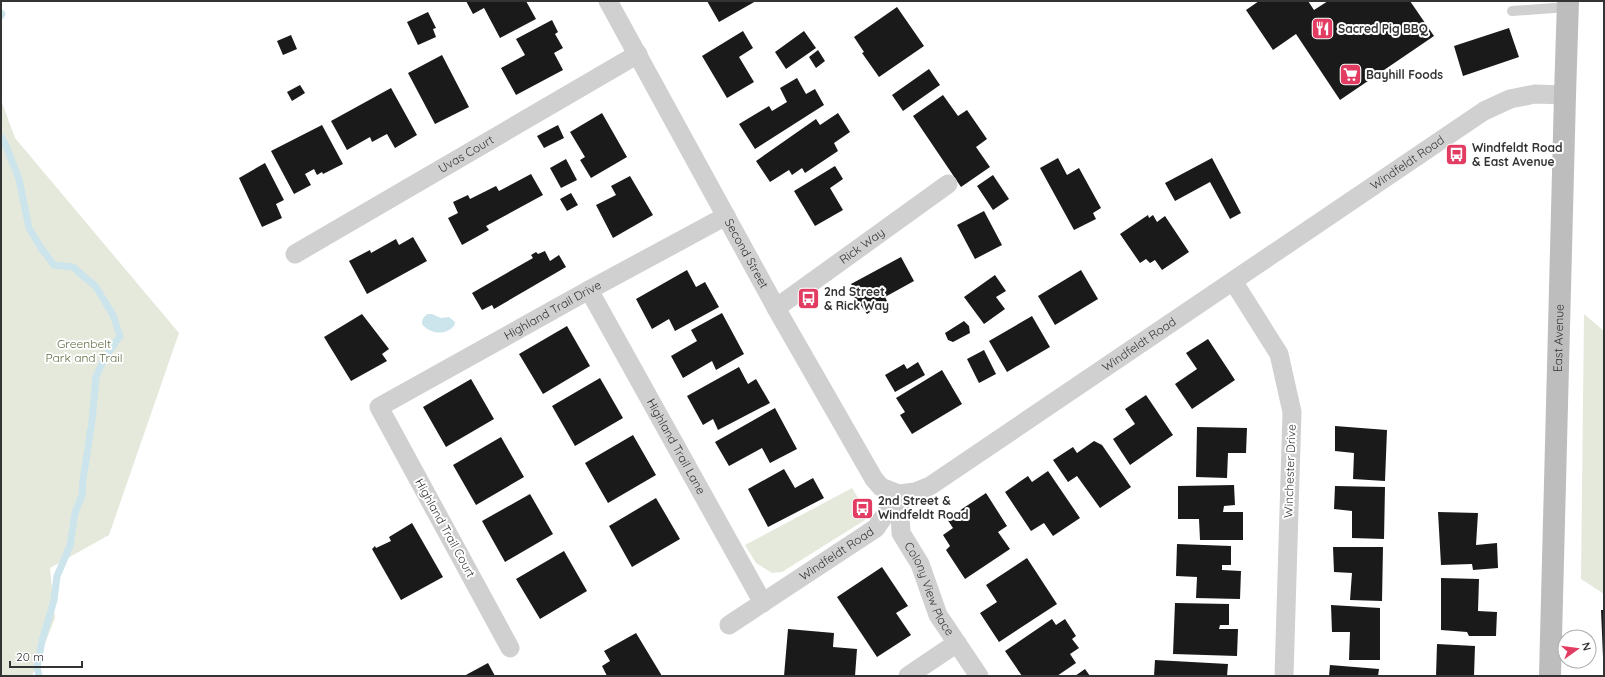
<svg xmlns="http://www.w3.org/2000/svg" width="1605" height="677" font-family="Quicksand,sans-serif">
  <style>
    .green { fill: #e5e9dc }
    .water { fill: #cce4eb }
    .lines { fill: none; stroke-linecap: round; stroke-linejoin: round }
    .stream { stroke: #cce4eb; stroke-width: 7 }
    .building { fill: #1a1a1a }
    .lane { stroke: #d0d0d0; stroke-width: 10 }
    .street { stroke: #d0d0d0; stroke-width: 19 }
    .secondary { stroke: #bdbdbd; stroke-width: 22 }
    .labels { text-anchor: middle; stroke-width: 4; stroke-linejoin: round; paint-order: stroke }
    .poi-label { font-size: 12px; font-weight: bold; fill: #333; stroke: #fff; text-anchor: start }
    .street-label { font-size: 12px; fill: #333; stroke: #fff }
    .park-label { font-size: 12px; fill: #5d6e40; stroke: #fff }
  </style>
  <rect width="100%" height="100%" fill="#fff"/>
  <path class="green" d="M1,100L15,138L179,333L109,535L50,568L55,618L32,676H1Z
    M1584,314L1604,331V594L1581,579Z
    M852,488L867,512L865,520L782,572L772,573L756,563L745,545Z"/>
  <path class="water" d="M428,314H432L441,318L449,317L455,322L454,326C445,336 430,334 422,324C422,319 423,317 428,314Z"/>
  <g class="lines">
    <path class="stream" d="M1,13L2,14L1,16
      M1,137L6,146L19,179L29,228L41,248L54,265L73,267L96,287L113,315L120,336L104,359L96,377L92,421L83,480L82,495L75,513L70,546L57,576L54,600L42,641L37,667L39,676"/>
  </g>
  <path class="building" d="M466,1H526L536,19L500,38L484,8L473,14Z
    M707,1H756L719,22Z
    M1259,1H1308L1314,10L1328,1H1410L1434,36L1340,100L1296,34L1273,50L1246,10Z
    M897,7L924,46L879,77L862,53L864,52L854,37Z
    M428,12L436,28L433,29L436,37L418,45L407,22Z
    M552,20L558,32L555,34L563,48L554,53L563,70L516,95L501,68L525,55L516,39Z
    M1509,28L1519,57L1463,76L1454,46Z
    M743,31L753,48L739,57L754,82L727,98L702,56Z
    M804,31L816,48L786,69L775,52Z
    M291,35L297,49L283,55L277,41Z
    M818,50L825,61L816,68L809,57Z
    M442,55L469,107L435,124L408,73Z
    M929,69L940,85L903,111L892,95Z
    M797,78L806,94L815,89L824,105L755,149L739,124L769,106L772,111L787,102L780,88Z
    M300,85L305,93L292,101L287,92Z
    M391,88L417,135L395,148L387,134L372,142L370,137L347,150L331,121Z
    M943,95L958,116L967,110L987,139L976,147L990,167L961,187L913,116Z
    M602,113L627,157L591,178L580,160L585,157L570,132Z
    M838,113L850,132L834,143L838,151L805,173L802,168L792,175L789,170L770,182L756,161L816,119L820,125Z
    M322,125L343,164L323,174L322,172L317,175L314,169L305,174L311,185L294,194L271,151Z
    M558,125L564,138L544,148L537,136Z
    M1058,158L1067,175L1079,168L1101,208L1093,213L1096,219L1074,230L1040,168Z
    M1212,158L1241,213L1230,219L1210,182L1175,201L1165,183Z
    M566,159L577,180L561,188L550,168Z
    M265,163L284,200L276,204L282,218L262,227L239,178Z
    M835,166L843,179L830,188L843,210L815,226L794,191Z
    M531,174L543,195L486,226L489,230L462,245L448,218L458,213L453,202L468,195L470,199L496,186L499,191Z
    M993,175L1009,199L993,210L977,186Z
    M630,176L653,215L613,238L596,205L616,195L611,186Z
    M571,193L578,205L567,211L560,199Z
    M984,211L1002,245L975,259L957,225Z
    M1148,215L1149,218L1153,215L1157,222L1165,216L1189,252L1162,270L1155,260L1150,263L1146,259L1140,263L1120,234Z
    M413,237L427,261L367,294L349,261L370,250L371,253L396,239L399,245Z
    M545,251L550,261L559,255L566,267L494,309L492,305L482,310L472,293L533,258L531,255L536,252L538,254Z
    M901,257L914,281L885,297L887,301L867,314L860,304L858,305L853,295L856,292L851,284Z
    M687,270L696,287L705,282L719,307L675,331L669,319L652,329L636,299Z
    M1081,270L1098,299L1055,325L1038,296Z
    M995,275L1006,291L996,297L1005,309L984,324L964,297Z
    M722,313L744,354L716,370L712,361L683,378L671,356L697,341L691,330Z
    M362,314L389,349L382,354L387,361L351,381L324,337Z
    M1032,316L1050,347L1007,372L989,341Z
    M964,321L969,326L970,333L953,342L948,340L945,333Z
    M567,326L590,366L543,394L519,354Z
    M1208,339L1235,380L1192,409L1175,384L1197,369L1186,353Z
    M984,350L996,374L979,383L967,359Z
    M918,362L925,375L895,392L885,375L904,364L907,369Z
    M739,367L748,384L756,379L770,403L718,430L713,419L703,425L687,396Z
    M942,370L962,404L912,434L900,415L905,412L896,398Z
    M600,378L623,418L575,446L552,406Z
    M471,379L494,419L446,447L423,407Z
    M1146,395L1173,435L1130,465L1113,439L1135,424L1125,409Z
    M775,408L797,449L770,463L762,448L729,466L715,442Z
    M1335,426L1387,430L1385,481L1353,479L1354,453L1335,451Z
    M1197,427L1247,428L1246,453H1228L1227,478L1196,477Z
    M633,435L656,475L608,503L585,463Z
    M501,437L524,477L476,505L453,465Z
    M1094,441L1102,445L1131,487L1100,508L1077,476L1068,482L1053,460L1073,447L1077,453Z
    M784,469L795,488L813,478L824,498L768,527L748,489Z
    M1048,471L1080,518L1053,536L1044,523L1031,531L1005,492L1028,476L1032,482Z
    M1234,485L1235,505L1224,506L1223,512H1243V540H1200L1199,519H1178V486Z
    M1335,486L1385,487L1384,539L1352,538V511L1334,509Z
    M986,493L1007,526L998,532L1010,549L965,579L946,550L950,546L943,535L953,528L947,519Z
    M530,494L553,534L505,562L482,521Z
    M656,498L680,539L632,567L609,526Z
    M1438,512L1478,513L1476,545L1497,543L1498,568L1473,570L1472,564L1441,565Z
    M412,523L443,577L401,600L372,549L375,546L376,548L391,541L389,537Z
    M1177,544L1231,546V565H1222V570L1241,571L1240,599L1196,598L1197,577L1176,576Z
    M1333,547H1383L1382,601L1350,600L1352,573L1334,572Z
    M564,551L587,591L540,619L516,579Z
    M1027,558L1057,604L999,642L980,613L997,602L986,585Z
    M882,567L908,606L896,613L911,635L877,657L837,597Z
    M1441,578L1479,579L1478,611L1497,612L1496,636H1469L1467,632L1441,630Z
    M1175,603L1229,604V625H1220L1219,629H1238L1237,656L1173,654Z
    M1331,605L1380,608V660H1349L1350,632H1332Z
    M1601,610H1604V657H1603Z
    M1052,619L1056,625L1065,619L1076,636L1072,639L1079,648L1070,654L1076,663L1057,676H1022L1005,651Z
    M788,629L834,633L833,647L857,649L855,676H784Z
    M636,633L662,676H607L602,666L610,661L604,651Z
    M1437,644L1475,646L1474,676H1436Z
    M1155,660L1228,664L1227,676H1154Z
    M488,663L495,676H464Z
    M1330,665L1379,669L1378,676H1329Z
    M1085,669L1090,676H1075Z"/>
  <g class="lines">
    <path class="lane" d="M1512,11L1568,7"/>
    <g class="street">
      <path id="s1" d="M608,1L780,315L874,479L881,487L899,494"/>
      <path id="s2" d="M295,254L638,54"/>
      <path d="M1233,281L1279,354L1292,412L1284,676"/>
      <path id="s3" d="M589,290L763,603"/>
      <path id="s4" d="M776,308L948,184"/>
      <path id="s5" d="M899,494L901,533L920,564L938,615L979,676"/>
      <path id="s6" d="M729,625L876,528L899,494L915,492L930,486L1484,111L1510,99L1535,94L1565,95"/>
      <path id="s7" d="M510,648L379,407L589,290L726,216"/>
      <path d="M908,676L957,643"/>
    </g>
    <path class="secondary" id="s8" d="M1550,676L1565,95L1568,1"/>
  </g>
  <defs>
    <symbol id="restaurant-square" viewBox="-11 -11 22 22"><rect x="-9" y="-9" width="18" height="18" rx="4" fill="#e23c63" stroke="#fff"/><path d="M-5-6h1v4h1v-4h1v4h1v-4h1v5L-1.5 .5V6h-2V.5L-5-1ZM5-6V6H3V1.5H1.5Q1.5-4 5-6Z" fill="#fff"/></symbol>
    <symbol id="supermarket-square" viewBox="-11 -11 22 22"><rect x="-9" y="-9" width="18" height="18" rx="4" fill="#e23c63" stroke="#fff"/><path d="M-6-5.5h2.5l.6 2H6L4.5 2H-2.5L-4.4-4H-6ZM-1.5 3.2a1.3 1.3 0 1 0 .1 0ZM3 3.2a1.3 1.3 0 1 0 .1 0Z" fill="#fff"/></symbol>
    <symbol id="bus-square" viewBox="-11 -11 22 22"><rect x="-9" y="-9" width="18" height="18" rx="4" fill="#e23c63" stroke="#fff"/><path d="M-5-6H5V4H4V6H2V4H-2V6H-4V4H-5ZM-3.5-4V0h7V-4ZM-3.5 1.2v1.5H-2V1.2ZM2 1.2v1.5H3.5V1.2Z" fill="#fff"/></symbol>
  </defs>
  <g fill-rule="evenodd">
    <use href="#restaurant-square" x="1310" y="16" width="25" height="25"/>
    <use href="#supermarket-square" x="1338" y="62" width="25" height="25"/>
    <use href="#bus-square" x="1444" y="142" width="25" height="25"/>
    <use href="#bus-square" x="796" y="286" width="25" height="25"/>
    <use href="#bus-square" x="850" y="496" width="25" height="25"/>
  </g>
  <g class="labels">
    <g class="poi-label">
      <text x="1338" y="33">Sacred Pig BBQ</text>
      <text x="1366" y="79">Bayhill Foods</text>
      <text x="1472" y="152">Windfeldt Road<tspan x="1472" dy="14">&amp; East Avenue</tspan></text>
      <text x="824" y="296">2nd Street<tspan x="824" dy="14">&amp; Rick Way</tspan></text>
      <text x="878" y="505">2nd Street &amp;<tspan x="878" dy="14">Windfeldt Road</tspan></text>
    </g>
    <g class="street-label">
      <text dy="4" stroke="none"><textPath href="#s2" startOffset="198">Uvas Court</textPath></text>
      <text dy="4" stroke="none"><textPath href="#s6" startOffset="826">Windfeldt Road</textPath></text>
      <text dy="4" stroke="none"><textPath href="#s4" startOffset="106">Rick Way</textPath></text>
      <text dy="4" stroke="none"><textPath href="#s1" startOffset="288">Second Street</textPath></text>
      <text dy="4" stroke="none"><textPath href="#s7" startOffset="473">Highland Trail Drive</textPath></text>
      <text dy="4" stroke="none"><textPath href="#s8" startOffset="338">East Avenue</textPath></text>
      <text dy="4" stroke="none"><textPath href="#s6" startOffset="502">Windfeldt Road</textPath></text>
      <text dy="4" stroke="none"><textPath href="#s3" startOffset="179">Highland Trail Lane</textPath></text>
      <text transform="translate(1290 471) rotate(-88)" y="4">Winchester Drive</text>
      <text transform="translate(445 528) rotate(61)" y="4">Highland Trail Court</text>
      <text dy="4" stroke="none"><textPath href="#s6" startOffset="129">Windfeldt Road</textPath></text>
      <text dy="4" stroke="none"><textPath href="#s5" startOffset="102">Colony View Place</textPath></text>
    </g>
    <g class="park-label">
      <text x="84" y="348">Greenbelt<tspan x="84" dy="14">Park and Trail</tspan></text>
    </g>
  </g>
  <rect width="1605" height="677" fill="none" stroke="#333333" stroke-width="4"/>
  <g transform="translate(1577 649) rotate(76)"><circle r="19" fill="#ffffff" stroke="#adadad"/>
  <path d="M0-3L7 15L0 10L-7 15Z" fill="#e23c63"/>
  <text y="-6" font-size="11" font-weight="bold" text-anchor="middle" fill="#333333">N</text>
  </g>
  <path d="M10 661v6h72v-6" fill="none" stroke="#333333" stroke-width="2"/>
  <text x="16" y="661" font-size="12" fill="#333333" stroke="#ffffff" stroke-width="3" paint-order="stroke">20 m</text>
</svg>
